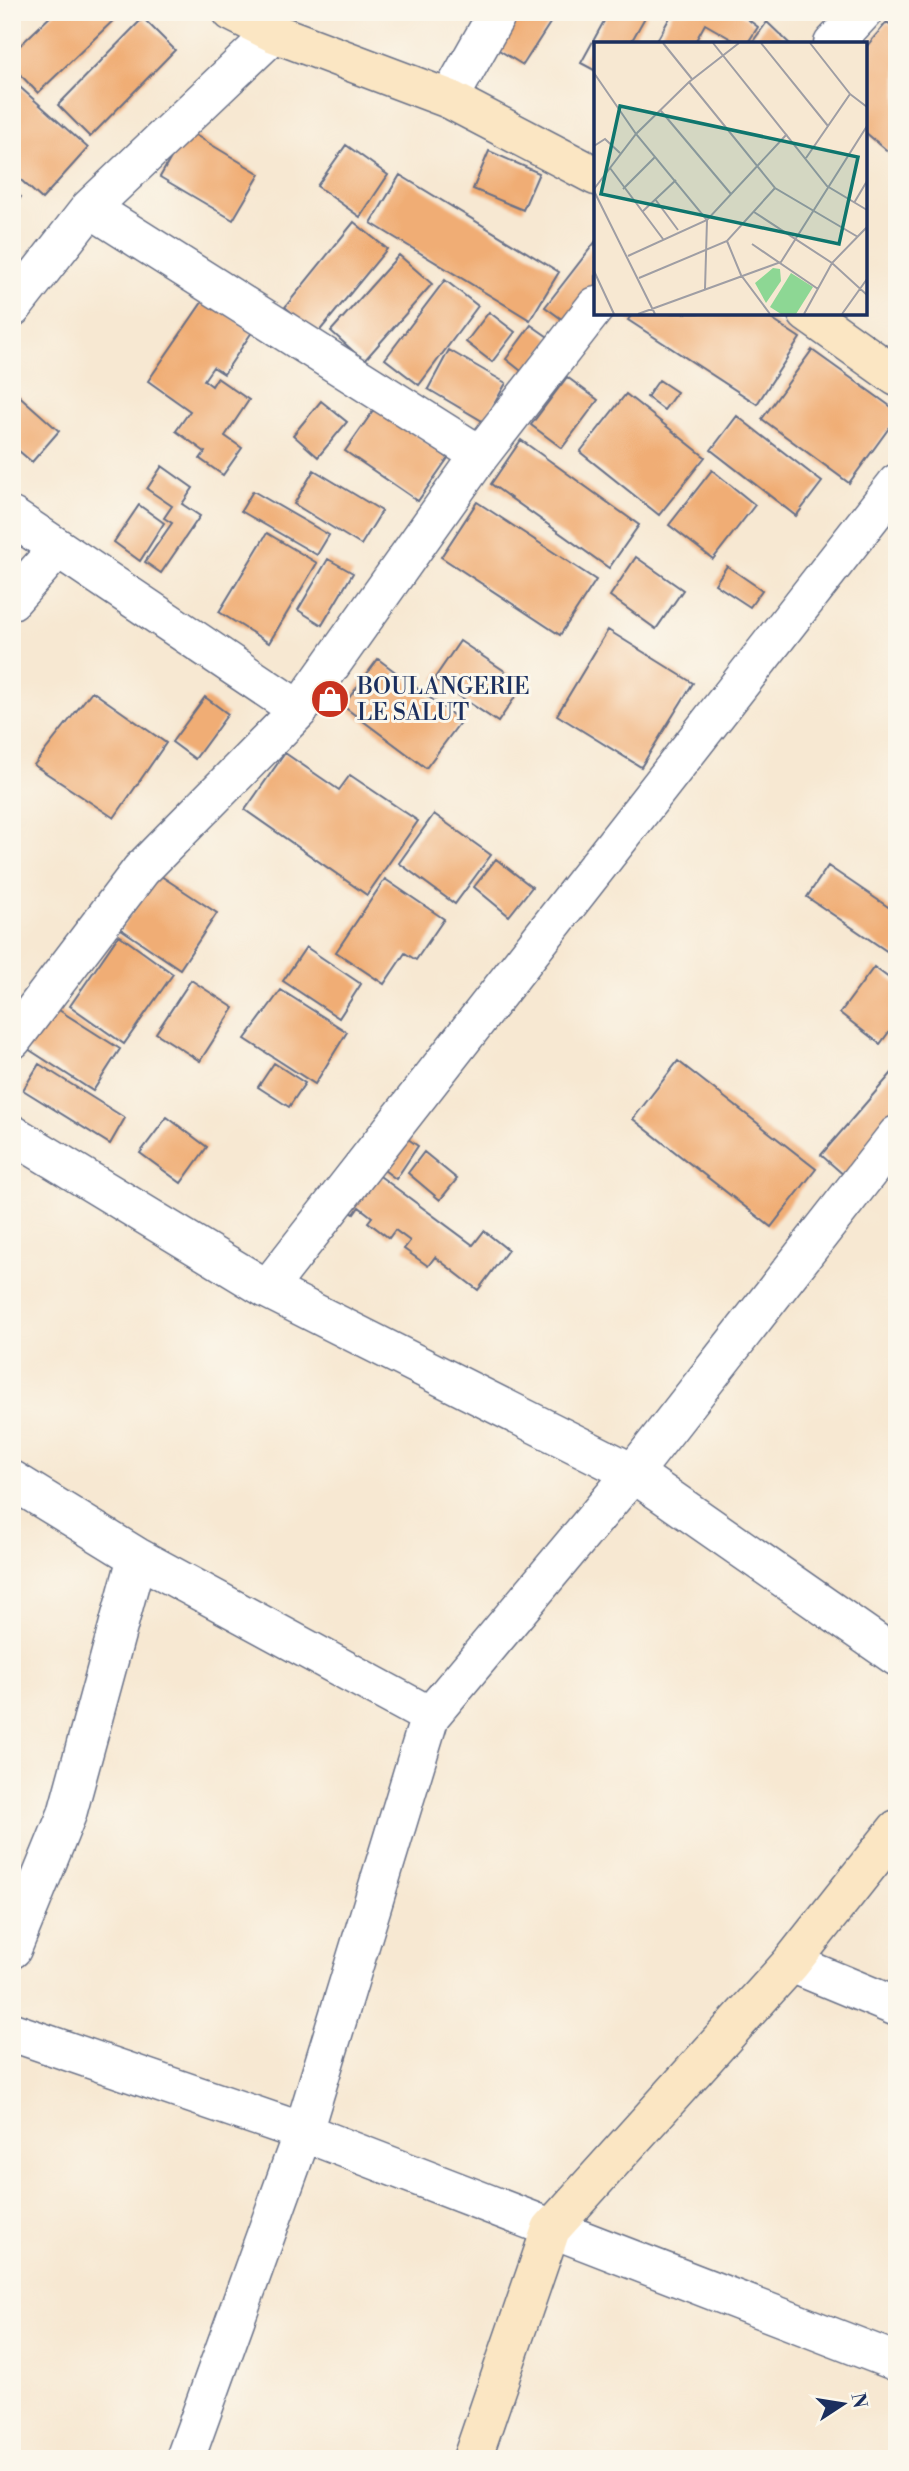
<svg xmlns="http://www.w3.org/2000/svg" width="909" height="2471" font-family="'Libre Bodoni',serif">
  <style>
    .building { fill: #f0ad75 }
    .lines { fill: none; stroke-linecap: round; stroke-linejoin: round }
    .street-casing { stroke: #687087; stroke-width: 41 }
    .secondary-casing { stroke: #687087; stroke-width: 41 }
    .street { stroke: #fff; stroke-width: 38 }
    .secondary { stroke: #fbe6c3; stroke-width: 38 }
    .labels { text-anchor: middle; stroke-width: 6; stroke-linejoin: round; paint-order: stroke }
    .poi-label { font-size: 23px; fill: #1b2f5e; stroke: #fbf7ec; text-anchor: start }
    .inset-road { fill: none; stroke: #9f9ea4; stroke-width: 2 }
    .view { fill: #0f766e; fill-opacity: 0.15; stroke: #0f766e; stroke-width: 3.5 }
    .inset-edge { fill: none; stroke: #1b2f5e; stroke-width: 3.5 }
  </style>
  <rect width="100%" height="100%" fill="#fbf7ec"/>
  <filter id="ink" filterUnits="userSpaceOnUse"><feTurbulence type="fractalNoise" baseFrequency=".0143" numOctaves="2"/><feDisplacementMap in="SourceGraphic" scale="14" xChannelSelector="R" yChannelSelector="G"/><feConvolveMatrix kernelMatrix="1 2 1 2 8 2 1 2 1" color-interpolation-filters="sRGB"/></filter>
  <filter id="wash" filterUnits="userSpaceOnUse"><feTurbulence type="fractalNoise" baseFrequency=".00686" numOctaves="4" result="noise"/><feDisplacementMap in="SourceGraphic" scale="28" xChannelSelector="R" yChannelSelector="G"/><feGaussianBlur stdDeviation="1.57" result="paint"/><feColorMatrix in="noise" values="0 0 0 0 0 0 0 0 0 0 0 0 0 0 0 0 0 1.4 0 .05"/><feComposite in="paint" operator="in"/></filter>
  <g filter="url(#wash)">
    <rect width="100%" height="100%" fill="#f7e8d2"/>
    <g id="blocks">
      <path class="building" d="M55,12H122L38,93L12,66V53Z
        M516,12H540L552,20L523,65L494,47Z
        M609,12H648L630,44H596V71L581,63Z
        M673,12H738L758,27L747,44H740L705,24L694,44H655Z
        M143,18L175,50L90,137L58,105Z
        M767,22L790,44H751Z
        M887,22L897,30V159L865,132V48Z
        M12,80L88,148L42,199L12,172Z
        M187,130L260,174L233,220L160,177Z
        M346,145L388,175L360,217L317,186Z
        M489,151L539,173L523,210L473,189Z
        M400,175L559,272L530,320L371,223Z
        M12,190L21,197L12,209Z
        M354,222L387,249L317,334L285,307Z
        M596,241V291L570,325L545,307Z
        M399,255L432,284L364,361L331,331Z
        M445,280L478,306L419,385L385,359Z
        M205,298L252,332L224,374L213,367L204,380L212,386L217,378L249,400L225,436L242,448L223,475L200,459L205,452L176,431L190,411L148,381Z
        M489,312L515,332L492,362L466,342Z
        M633,313H762L800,338L757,404L628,320Z
        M531,325L551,339L525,374L506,359Z
        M449,350L506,383L484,422L428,389Z
        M812,350L897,411V417L849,483L762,419Z
        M567,377L598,400L562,448L531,425Z
        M659,380L677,392L664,410L647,397Z
        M15,392L59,431L32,462L12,445V395Z
        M626,394L705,457L659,515L580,452Z
        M321,401L347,422L318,457L293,435Z
        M376,407L448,458L418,501L345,451Z
        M737,416L822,482L796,516L711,450Z
        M521,440L639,525L609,568L491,484Z
        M162,466L193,488L182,504L200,516L161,573L145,562L172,523L164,518L172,506L147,489Z
        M314,470L382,511L361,545L294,504Z
        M712,470L755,505L713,559L669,525Z
        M253,491L329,535L317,555L241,511Z
        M477,502L596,580L560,635L441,557Z
        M139,505L164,523L140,561L114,542Z
        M267,533L317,563L269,643L219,612Z
        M636,557L683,590L656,629L610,596Z
        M328,559L353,573L322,625L298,610Z
        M727,566L762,590L750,607L715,584Z
        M608,630L693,683L641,767L557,715Z
        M460,641L524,684L498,722L434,679Z
        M378,659L461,721L426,768L343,706Z
        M92,691L166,743L114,818L34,765Z
        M205,697L228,714L195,759L172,742Z
        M285,753L339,790L350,775L418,821L367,895L245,810Z
        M434,814L491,855L455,904L399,863Z
        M496,859L532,887L509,916L474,887Z
        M828,866L897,913V958L807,897Z
        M158,874L217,913L180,969L121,929Z
        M385,879L444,919L416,960L405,953L384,984L336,952Z
        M119,935L173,974L124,1044L70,1006Z
        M306,947L361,984L339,1018L283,981Z
        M874,967L897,984V1021L880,1044L840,1013Z
        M191,980L234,1008L200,1061L156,1033Z
        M281,990L347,1032L315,1084L245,1039Z
        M51,1005L120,1049L93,1091L25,1047Z
        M678,1061L816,1169L771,1227L633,1119Z
        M274,1063L305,1083L289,1107L258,1087Z
        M39,1064L125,1118L110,1144L23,1090Z
        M897,1067V1116L845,1176L821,1155Z
        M167,1117L207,1147L181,1183L140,1153Z
        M398,1132L418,1146L396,1179L376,1164Z
        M424,1152L457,1179L440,1200L408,1173Z
        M369,1168L473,1245L484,1231L508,1250L478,1290L435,1257L428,1266L404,1249L410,1241L395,1230L389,1238L368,1222L372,1217L359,1207L354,1214L341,1205Z"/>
    </g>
  </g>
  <g filter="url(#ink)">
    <use href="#blocks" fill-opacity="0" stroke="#687087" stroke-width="2"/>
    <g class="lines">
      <defs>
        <path id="street" d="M833,44L863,12
          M449,99L498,12
          M90,208L480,455
          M12,308L90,208L274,33
          M12,517L299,710
          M12,600L58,548
          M12,1040L141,870L299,710L480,455L596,306
          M12,1134L267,1289L633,1473L897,1657
          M267,1289L897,483
          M12,1480L137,1557L430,1716
          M12,1949L67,1814L137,1557
          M791,1963L897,2007
          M12,2032L303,2132L897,2362
          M185,2459L303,2132L430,1716L633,1473L897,1135"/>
        <path id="secondary" d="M232,12L274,33L449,99L596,176
          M807,313L897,377
          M472,2459L551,2229L791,1963L897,1829"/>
      </defs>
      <use href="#street" class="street-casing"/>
      <use href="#secondary" class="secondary-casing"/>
      <use href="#street" class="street"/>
      <use href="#secondary" class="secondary"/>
    </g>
  </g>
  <defs>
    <symbol id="shop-disc" viewBox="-11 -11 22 22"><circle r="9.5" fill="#c8321e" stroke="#fbf7ec"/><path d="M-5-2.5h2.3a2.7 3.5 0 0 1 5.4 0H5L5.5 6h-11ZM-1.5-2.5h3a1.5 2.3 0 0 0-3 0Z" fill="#fff"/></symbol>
  </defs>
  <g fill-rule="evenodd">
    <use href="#shop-disc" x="308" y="677" width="44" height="44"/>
  </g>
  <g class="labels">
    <g class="poi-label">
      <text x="357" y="694">BOULANGERIE<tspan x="357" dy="26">LE SALUT</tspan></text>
    </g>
  </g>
  <g transform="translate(594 42)">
    <rect width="273" height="273" fill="#f7e8d2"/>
    <path d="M179,226L186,227L187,239L172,261L161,241ZM197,231L219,245L202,272H187L176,265Z" fill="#8dd794"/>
    <path class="inset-road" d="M69,1L98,37M119,1L233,144L273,168M167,1L234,84M0,31L42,92L113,178L111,247M95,40L181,146L264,195M256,52L273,65M67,69L137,152M0,104L11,97L26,111M212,116L256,52L216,1M16,126L69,197M0,147L42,92L95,40L145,1M29,147L61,115M0,149L61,272M61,157L84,188M260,161L273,139M48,170L82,138M160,170L238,221L273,253M133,199L147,233L176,272M158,202L224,247M34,214L113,178L193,92M0,229L20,272M45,236L133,199L181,146M44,272L187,220L273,84M210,272L238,221L273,185M248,272L273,237"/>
    <path class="view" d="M26,64L264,115L245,202L7,152Z"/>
    <rect width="273" height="273" class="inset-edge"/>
  </g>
  <rect width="909" height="2471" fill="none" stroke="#fbf7ec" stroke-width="42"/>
  <g transform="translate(843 2404) rotate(78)" stroke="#fbf7ec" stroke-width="5" paint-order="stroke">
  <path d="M0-5L12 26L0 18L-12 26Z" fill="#1b2f5e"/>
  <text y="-10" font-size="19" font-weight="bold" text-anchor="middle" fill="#1b2f5e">N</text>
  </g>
</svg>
